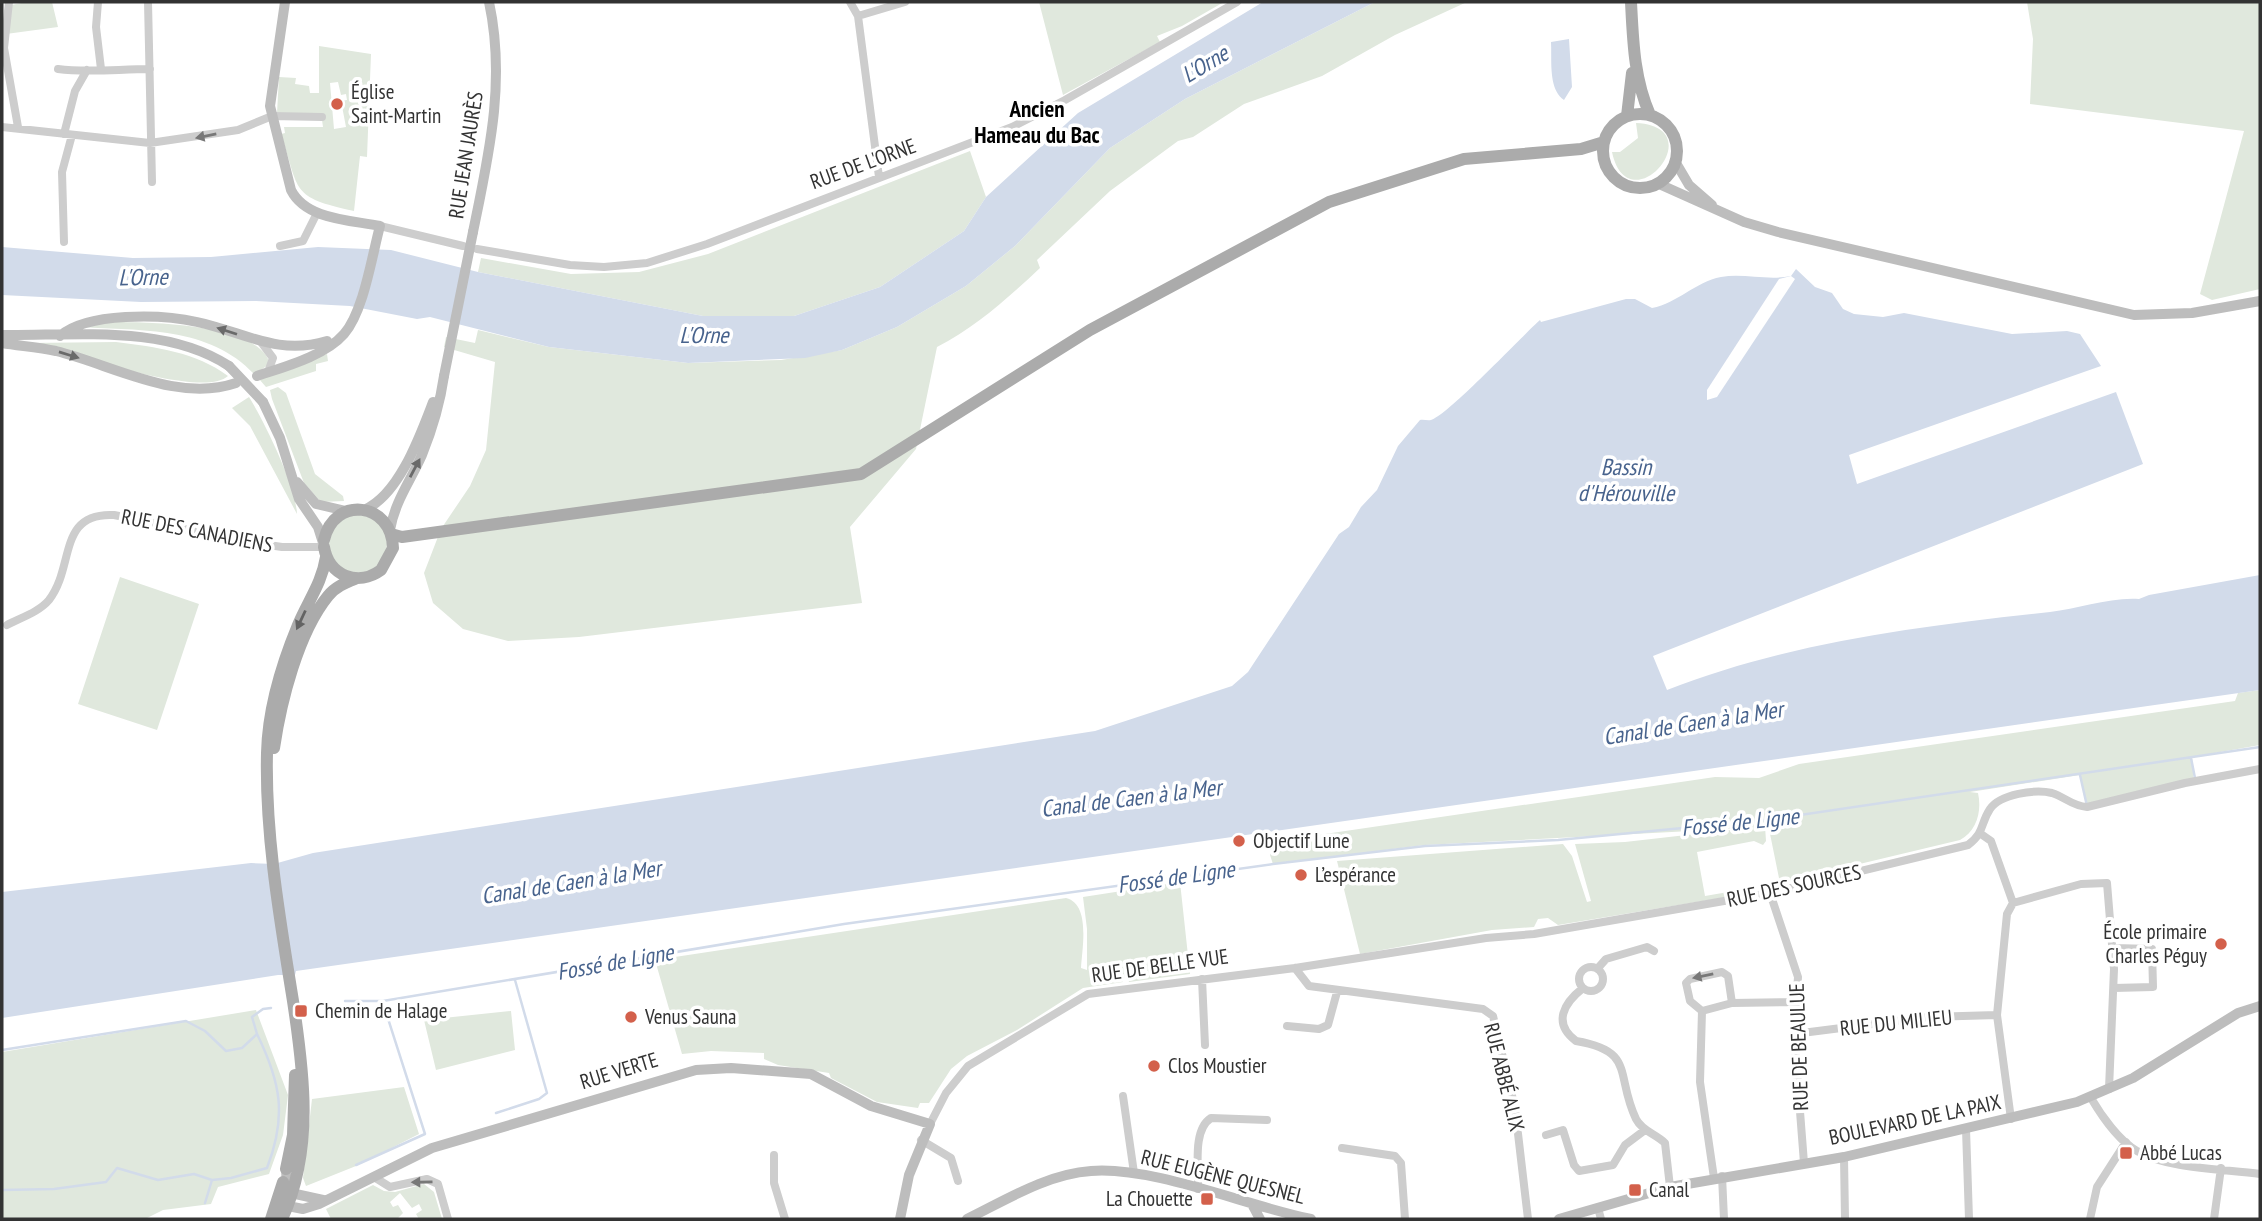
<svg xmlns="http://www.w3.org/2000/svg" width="2262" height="1221" font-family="'PT Sans Narrow',sans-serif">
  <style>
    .green { fill: #e0e8dd; fill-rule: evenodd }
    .water { fill: #d2dbea }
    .pier { fill: #fff }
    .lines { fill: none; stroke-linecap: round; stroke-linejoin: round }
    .stream { stroke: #d2dbea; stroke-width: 2.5 }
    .street { stroke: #cdcdcd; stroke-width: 8 }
    .secondary { stroke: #bdbdbd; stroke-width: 10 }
    .primary { stroke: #ababab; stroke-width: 12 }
    .secondary-bridge { stroke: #bdbdbd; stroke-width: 10 }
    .oneway { fill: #787878 }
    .oneway2 { fill: #6a6a6a }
    .oneway3 { fill: #636363 }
    .poi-dot { fill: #d3604b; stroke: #fff; stroke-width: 2.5 }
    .labels { text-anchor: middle; stroke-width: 7; stroke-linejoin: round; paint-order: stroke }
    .poi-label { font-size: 21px; fill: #333; stroke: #fff; text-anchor: start }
    .street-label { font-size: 21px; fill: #333; stroke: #fff }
    .water-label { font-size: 23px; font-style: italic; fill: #48638d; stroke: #fff }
    .neighbourhood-label { font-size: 23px; font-weight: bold; fill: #000; stroke: #fff }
  </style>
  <rect width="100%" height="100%" fill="#fff"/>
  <path class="green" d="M27,2H52L58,27L6,34L11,5Z
    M1039,2H1224L1182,26L1157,36L1160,42L1063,95Z
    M1375,2H1467L1395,35L1322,76L1244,104L1193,137L1178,141L1110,191L1037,260L1040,268C1008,298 976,327 937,347L916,449L850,527L862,603L579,637L508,641L463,629L433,603L424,573L441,529L470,486L486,450L495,362L444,347L446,337L475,343L478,330L549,347L688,363L781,360L842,350L897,327L966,286L1015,246L1110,148L1185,99Z
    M2027,2H2260V289L2212,300L2200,294L2244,131L2030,104L2033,39Z
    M319,46L371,54L367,157L360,156L354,211C290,197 300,192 281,134L285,133L284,127H323L322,120L277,113L279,77L296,78L295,84L309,86L310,93H319ZM338,82L341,95L346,94L347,100L341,101L346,127L334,129L330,83Z
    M1636,123C1715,127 1628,227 1612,152H1620L1638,138Z
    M970,151L986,197L964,231L880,287L794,316H703L478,272L481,258L571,274L639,272L708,254Z
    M106,322C142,322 260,322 270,364L254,374C209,326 141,331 81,327Z
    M116,342C156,347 196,352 228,376C202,400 67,351 29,343Z
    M327,354L328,361L316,364V371L266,387L259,379Z
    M278,387L286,393L315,474L343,496L344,501L321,502L304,483L272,399L270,390Z
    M249,397C264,421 296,486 297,514L250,426L232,408Z
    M329 544a29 29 0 1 1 58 0a29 29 0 1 1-58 0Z
    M120,577L199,604L157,730L78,704Z
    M2260,690V745L2192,757L2194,781L2087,806L2080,775L1970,792L1978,793C1982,811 1977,831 1960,840L1780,883L1768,824L1765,826L1766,841L1763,845L1754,841L1697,852L1705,896L1757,887V892L1558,925L1548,918L1538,919L1534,927L1492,930L1360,954L1337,861L1563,844L1572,856L1587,902L1591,901L1575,844L1625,842L1748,828L1425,845L1273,864L1270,855L1277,841L1715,777L1759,778L1799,764L2235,701L2238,693Z
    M1180,882L1190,974L1129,982L1128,978H1123V982L1083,988L1017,1030L967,1056L951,1069L929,1103H920L918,1108L877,1102L831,1078L829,1073L778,1065L764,1059V1053L711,1051L682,1054L655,960L1066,898C1091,904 1082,949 1081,968L1087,970V929L1083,897Z
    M256,1010L288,1095L283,1135L269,1174L218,1187L211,1204L163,1210L145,1219H2V1052Z
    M511,1011L515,1050L436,1070L424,1020Z
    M404,1087L419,1134L356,1166L306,1186L303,1178L312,1099Z
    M424,1184L434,1192L442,1219H419L416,1214L422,1210L419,1204L412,1208L400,1193L390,1202L393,1207L398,1205L403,1213L397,1219H331L326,1209L373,1185L384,1191L395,1192Z"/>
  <path class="water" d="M1263,2H1375L1185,99L1110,148L1015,246L966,286L897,327L842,350L805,358L688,363L549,347L430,317L417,319L350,306L256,301L141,302L2,295V247L133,258L211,257L318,247L391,250L478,272L703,316H794L880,287L964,231L986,197L1078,113Z
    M1569,39L1572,87L1564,100C1548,89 1552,60 1551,42Z
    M1796,269L1815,287L1832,293L1843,309L1854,314L1883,317L1904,313L2012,334L2067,331L2080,334L2101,366L1849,455L1857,484L2116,392L2143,464L1653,656L1667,690C1789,642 1921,626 2050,612C2078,609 2110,597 2139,599L2149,595L2260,575V690L296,971L295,975H278L2,1018V892L251,863L274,864L313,853L1095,731L1232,686L1248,672L1339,534L1349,527L1361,507L1377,490L1398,446L1420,420C1424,419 1427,421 1431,420C1448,415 1522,336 1540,320L1541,322L1626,299H1635L1652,308C1678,303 1695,282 1721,277C1744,273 1768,281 1791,276Z"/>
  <path class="pier" d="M1791,276L1795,279L1717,397L1707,400V390L1779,279Z"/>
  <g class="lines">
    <path class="stream" d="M2191,758L2195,778
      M2080,775L2087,806
      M345,1001H383L844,924L1273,864L1425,846L1558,840L1766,820L2260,747
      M2,1050L186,1021L205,1031L226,1051L242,1048L257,1034L252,1017L263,1009L271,1008
      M496,1113L539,1099L547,1093L515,980
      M356,1165L425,1134L383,1003
      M2,1190L54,1189L106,1182L117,1168L158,1180L194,1174L212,1180L231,1178L267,1168C287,1116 281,1083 257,1034
      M205,1203L212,1180"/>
    <path class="street" d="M9,2L4,48L18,127
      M98,2L96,27L101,69
      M148,2L152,182
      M850,2L858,16L879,177
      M858,16L905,2
      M58,69C88,73 119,69 150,69
      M2,127L150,143L238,130L272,116L322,117
      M64,134L75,91L87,70
      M380,226L463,246
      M64,242L62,172L72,135
      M280,246L303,241L317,213
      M477,249L570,265L604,267L647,263L707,244L1012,127L1065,100L1237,2
      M261,342L273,358L268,372
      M7,625C20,618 39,612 49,600C75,567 57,512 114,515L255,543L282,547H324
      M1981,834L1991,841L2013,903L2007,914L1997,1015L2011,1119
      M1770,893L1798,977L1794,1034L1804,1163
      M2013,903L2081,884L2107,883L2114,969L2109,1089
      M2114,948L2152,949L2153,987L2114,988
      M1579 979a12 12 0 1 1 24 0a12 12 0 1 1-24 0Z
      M1295,968L1309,986L1483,1009L1493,1016L1515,1108L1528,1219
      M1598,968L1606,959L1647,947L1654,951
      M1202,979L1205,1045
      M1583,988C1564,1003 1552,1023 1576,1041C1636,1051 1615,1075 1636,1119C1642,1131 1656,1134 1665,1143L1670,1187
      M1702,1011L1690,1001L1686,983L1690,979L1722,972L1728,976L1732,1003
      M1287,1026L1319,1029L1328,1025L1337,992
      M1794,1034L1928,1017L1997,1015
      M1123,1096L1134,1173
      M2091,1098C2101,1115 2119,1141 2137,1151C2167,1169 2225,1169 2260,1174
      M930,1124L946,1093L968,1066L1088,994L1295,968L1486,938L1534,934L1770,893L1968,845C1985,832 1980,824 1990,809C2000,794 2035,789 2052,793C2065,797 2072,806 2087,807L2185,783L2260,769
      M1966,1129L1969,1219
      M1546,1135L1563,1130L1574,1165L1579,1171L1613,1165L1625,1145L1645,1130
      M921,1140L951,1158L958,1181
      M1342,1148L1395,1156L1401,1163L1405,1219
      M774,1155V1183L785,1219
      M1844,1157L1845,1219
      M1722,1176L1724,1219
      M374,1177L390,1187L427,1179L438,1184L448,1219
      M1714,1178L1700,1082L1702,1011L1732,1003L1794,1002
      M1198,1189C1199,1169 1192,1130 1211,1118L1267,1120
      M1598,1208L1601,1219
      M2090,1219L2097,1187L2126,1142
      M2214,1219L2221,1168"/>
    <path class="secondary" d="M1676,163L1689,185L1712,205
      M1659,184L1744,222L1778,232L2134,315L2192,313L2260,301
      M473,232C489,154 506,81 489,2
      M2,335C75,336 165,324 229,366
      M60,336C87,312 162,314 197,322C244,332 277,356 327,341
      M2,343C20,346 38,347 56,351C113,365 177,403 236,383
      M257,376C284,367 325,356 344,334C364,311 372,255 380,226C351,220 306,220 291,190L270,106L285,2
      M263,402L280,438L299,499L318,527L324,546
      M297,482L316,504L346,511
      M364,510C399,495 420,436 433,402
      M390,530C395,501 410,482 422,455C432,430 440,404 444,376
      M286,1169L288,1206L303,1209L319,1204L432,1148L696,1070L731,1068L811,1074L871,1106L930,1124L909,1175L900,1219
      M285,1196L291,1193L323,1200
      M1253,1206L1260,1219
      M967,1219C1006,1200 1047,1174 1091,1171C1153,1166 1247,1206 1311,1219
      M1559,1219L1670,1187L1844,1157L2077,1102L2133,1078L2238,1013L2260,1006"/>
    <path class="primary" d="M1631,2C1633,41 1634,79 1650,115
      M1603 151a37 37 0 1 1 74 0a37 37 0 1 1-74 0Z
      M1627,116L1632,73
      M391,534L402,537L861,474L1090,330L1329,202L1464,159L1581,149L1604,142
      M324,547C329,576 358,587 381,570L393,548C392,502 334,495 324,540
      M274,748C281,701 298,633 328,596C335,587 345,583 355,579
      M286,1169L293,1135L295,1075
      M271,1219L283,1182
      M282,1219C314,1150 304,1073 293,1001C280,920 265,835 267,753C268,709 281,666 298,625C308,601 322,583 326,557"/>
    <path class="secondary-bridge" d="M229,366L263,402
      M444,376L473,232"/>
  </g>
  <defs><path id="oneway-solid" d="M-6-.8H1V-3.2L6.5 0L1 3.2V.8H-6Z" transform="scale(1.75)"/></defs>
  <g class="oneway">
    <use href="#oneway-solid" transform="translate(206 136) rotate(169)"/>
    <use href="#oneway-solid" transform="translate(1703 976) rotate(168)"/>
    <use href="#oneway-solid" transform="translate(422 1182) rotate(179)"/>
  </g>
  <g class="oneway2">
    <use href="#oneway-solid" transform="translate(227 331) rotate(-162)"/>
    <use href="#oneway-solid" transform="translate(69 355) rotate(17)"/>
    <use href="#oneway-solid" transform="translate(415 468) rotate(-62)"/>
  </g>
  <use class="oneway3" href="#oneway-solid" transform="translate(301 620) rotate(115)"/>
  <g class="poi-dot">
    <circle cx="337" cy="104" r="7"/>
    <circle cx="1239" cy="841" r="7"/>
    <circle cx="1301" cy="875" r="7"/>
    <circle cx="2221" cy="944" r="7"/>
    <rect x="294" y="1004" width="14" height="14" rx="3.5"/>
    <circle cx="631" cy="1017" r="7"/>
    <circle cx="1154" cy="1066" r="7"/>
    <rect x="2119" y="1146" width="14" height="14" rx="3.5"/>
    <rect x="1628" y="1183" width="14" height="14" rx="3.5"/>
    <rect x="1200" y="1192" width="14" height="14" rx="3.5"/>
  </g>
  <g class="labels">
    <g class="poi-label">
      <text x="351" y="99">Église<tspan x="351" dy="24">Saint-Martin</tspan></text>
      <text x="1253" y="848">Objectif Lune</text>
      <text x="1315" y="882">L’espérance</text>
      <text x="2207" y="939" text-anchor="end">École primaire<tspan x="2207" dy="24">Charles Péguy</tspan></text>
      <text x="315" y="1018">Chemin de Halage</text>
      <text x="645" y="1024">Venus Sauna</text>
      <text x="1168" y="1073">Clos Moustier</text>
      <text x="2140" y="1160">Abbé Lucas</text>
      <text x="1649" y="1197">Canal</text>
      <text x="1193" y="1206" text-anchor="end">La Chouette</text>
    </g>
    <g class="street-label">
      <text transform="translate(466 155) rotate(-81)" y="7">RUE JEAN JAURÈS</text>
      <text transform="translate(863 164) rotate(-20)" y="7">RUE DE L'ORNE</text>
      <text transform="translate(197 531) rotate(11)" y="7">RUE DES CANADIENS</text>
      <text transform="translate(1794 886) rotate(-12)" y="7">RUE DES SOURCES</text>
      <text transform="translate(1160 966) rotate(-8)" y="7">RUE DE BELLE VUE</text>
      <text transform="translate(1896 1023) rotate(-6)" y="7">RUE DU MILIEU</text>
      <text transform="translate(1799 1047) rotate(-92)" y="7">RUE DE BEAULUE</text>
      <text transform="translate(619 1071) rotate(-17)" y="7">RUE VERTE</text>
      <text transform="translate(1504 1077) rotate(76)" y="7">RUE ABBÉ ALIX</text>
      <text transform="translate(1915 1120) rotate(-12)" y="7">BOULEVARD DE LA PAIX</text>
      <text transform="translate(1223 1177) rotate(14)" y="7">RUE EUGÈNE QUESNEL</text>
    </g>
    <g class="water-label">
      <text transform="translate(1205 64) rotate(-31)" y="8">L'Orne</text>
      <text transform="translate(143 277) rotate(-1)" y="8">L'Orne</text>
      <text x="704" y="343">L'Orne</text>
      <text x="1626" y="475">Bassin<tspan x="1626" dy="26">d'Hérouville</tspan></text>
      <text transform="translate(1693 723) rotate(-9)" y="8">Canal de Caen à la Mer</text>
      <text transform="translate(1131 798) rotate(-7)" y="8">Canal de Caen à la Mer</text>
      <text transform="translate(1740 822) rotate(-6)" y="8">Fossé de Ligne</text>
      <text transform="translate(1176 877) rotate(-8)" y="8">Fossé de Ligne</text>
      <text transform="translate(571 882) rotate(-9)" y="8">Canal de Caen à la Mer</text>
      <text transform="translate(615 962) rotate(-10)" y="8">Fossé de Ligne</text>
    </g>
    <g class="neighbourhood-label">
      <text x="1037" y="117">Ancien<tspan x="1037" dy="26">Hameau du Bac</tspan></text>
    </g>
  </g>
  <rect width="2262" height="1221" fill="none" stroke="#333333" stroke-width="7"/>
</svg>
